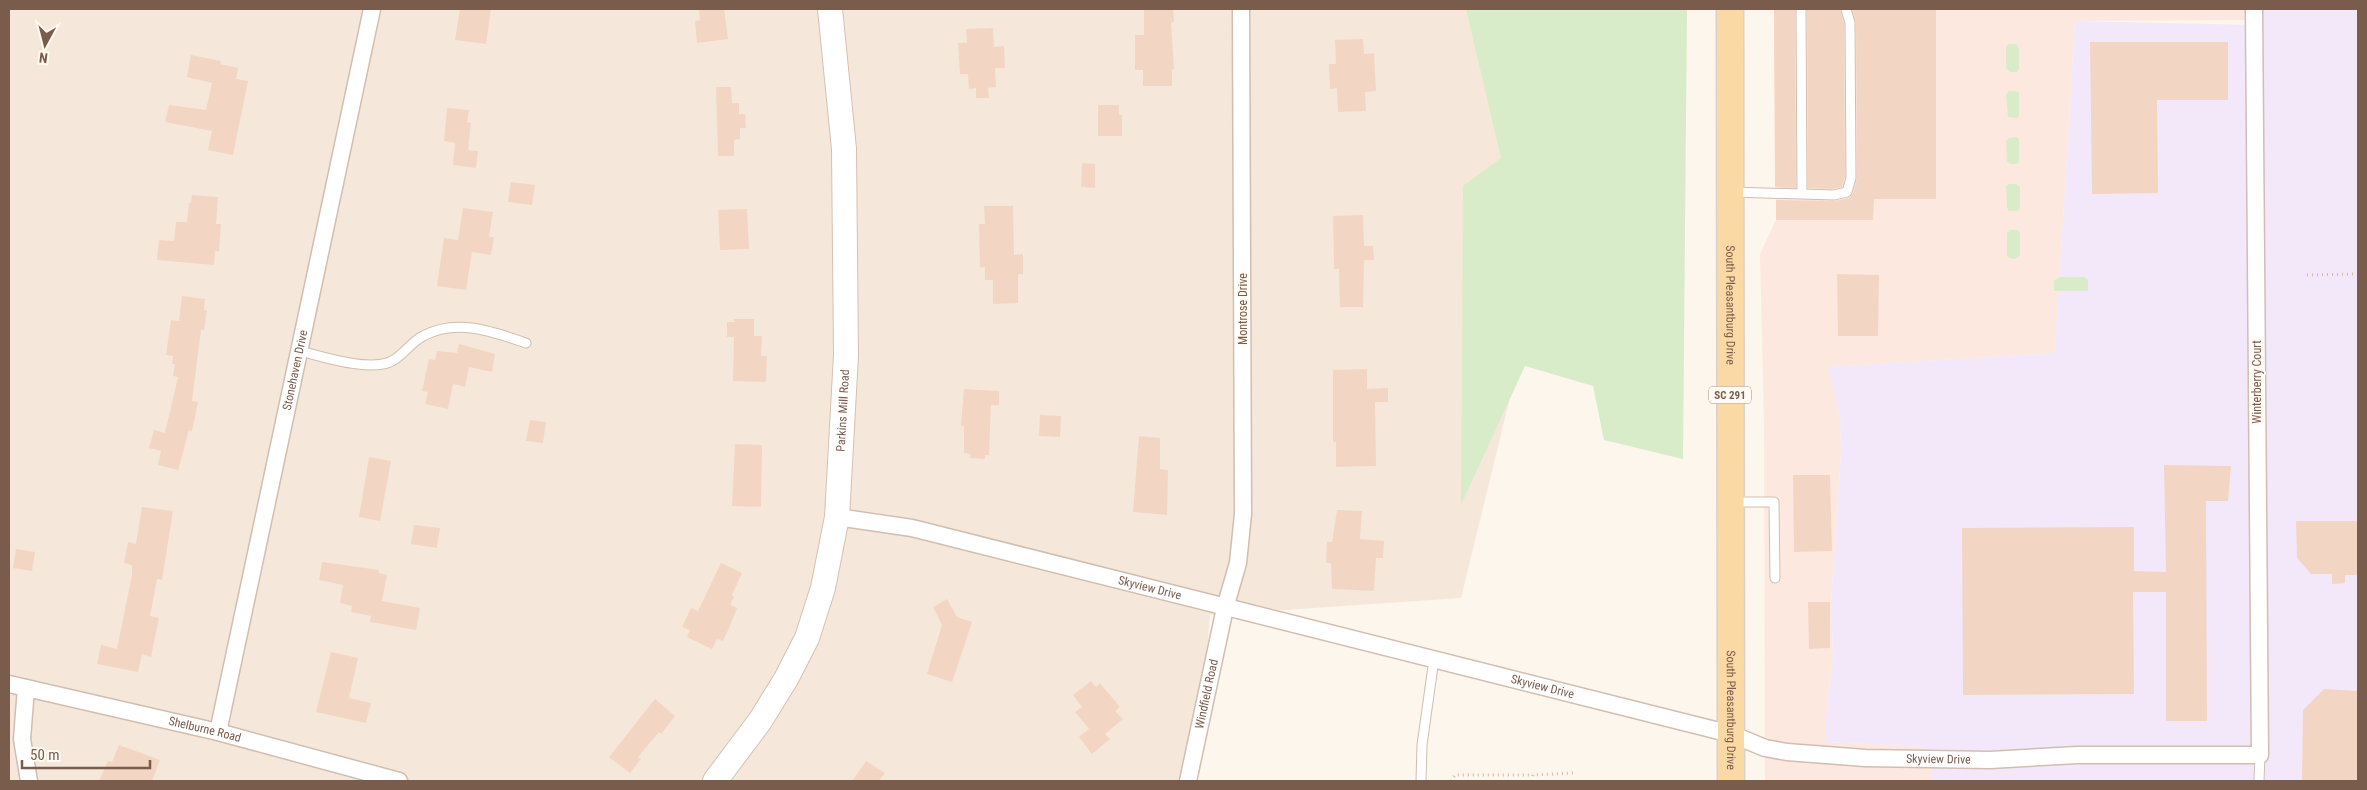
<svg xmlns="http://www.w3.org/2000/svg" width="2367" height="790" font-family="'Roboto Condensed',sans-serif">
  <style>
    .residential { fill: #f5e8da }
    .commercial { fill: #fde8e0 }
    .education { fill: #f3e8fa }
    .green { fill: #d8ecc9 }
    .building { fill: #f3d5c3 }
    .lines { fill: none; stroke-linecap: round; stroke-linejoin: round }
    .lane-casing { stroke: #d1beb0; stroke-width: 11 }
    .street-casing { stroke: #d1beb0; stroke-width: 19 }
    .secondary-casing { stroke: #d6c0b0; stroke-width: 26 }
    .primary-casing { stroke: #dad1cd; stroke-width: 29 }
    .path { stroke: #d9b8a5; stroke-width: 3; stroke-dasharray: 1 4; stroke-linecap: butt }
    .lane { stroke: #fff; stroke-width: 9 }
    .street { stroke: #fff; stroke-width: 16 }
    .secondary { stroke: #fff; stroke-width: 24 }
    .primary { stroke: #fbd9a5; stroke-width: 26 }
    .labels { text-anchor: middle; stroke-width: 4; stroke-linejoin: round; paint-order: stroke }
    .shield { fill: #fffaf3; stroke: #a28b7f; stroke-width: 1 }
    .shield-label { font-size: 11px; font-weight: bold; fill: #7a5c4d }
    .street-label { font-size: 12px; fill: #7a5c4d; stroke: #fffaf3 }
  </style>
  <rect width="100%" height="100%" fill="#fdf6ec"/>
  <path class="residential" d="M9,9H1605L1461,598L1210,615L1197,781H9Z"/>
  <path class="commercial" d="M1774,9H2254V20L2075,21L2055,353L1829,367L1840,416L1841,454L1831,603L1833,654L1826,716V742L1925,747L1931,766V781H1765L1764,422L1760,254L1776,220Z"/>
  <path class="education" d="M2259,9H2358V781H1931V766L1925,747L1826,742V716L1833,654L1831,603L1841,454L1840,416L1828,367L2055,353L2075,21L2258,25Z"/>
  <path class="green" d="M1466,9H1687L1683,459L1604,440L1593,386L1525,366L1461,505L1463,186L1501,158Z
    M2009,44H2016L2019,48V69L2017,72H2010L2006,68V47Z
    M2009,91H2016L2019,93V115L2017,118L2008,117L2006,95Z
    M2017,137L2019,139V162L2017,164H2010L2007,161L2006,141L2009,138Z
    M2009,184H2016L2020,187V209L2017,211H2009L2007,208L2006,186Z
    M2010,230H2018L2020,233V255L2015,259L2009,258L2007,255V233Z
    M2060,277H2085L2088,280V291H2054V281Z"/>
  <path class="building" d="M460,9H491L486,44L455,40Z
    M699,9H724L728,39L697,43L695,21L700,20Z
    M1144,9H1173L1174,22H1171L1174,69H1172V86H1143V70H1135V35H1144Z
    M1774,9H1795L1796,188L1775,187Z
    M1807,9H1840L1844,24L1845,177L1842,187L1833,189L1808,188Z
    M1852,9H1936V199H1874L1873,220H1776V200L1834,201L1849,198L1853,194L1857,178L1856,23Z
    M993,28L994,47L1004,46L1005,68H995L996,87L988,88L989,98H976V88L969,89L968,74H960L958,43H967L966,29Z
    M1363,39L1364,54L1374,53L1376,91L1365,92L1366,111L1338,112L1337,88L1330,89L1329,64H1336L1335,40Z
    M2090,42H2228V100H2157L2158,193L2092,194Z
    M191,55L221,61L220,64L238,68L236,79L248,81L233,155L208,150L212,131L165,122L169,105L206,110L212,83L187,77Z
    M716,87H731L732,103H739V114H745L746,128H740V139L734,140V156H718Z
    M1098,105H1119V115H1122V136H1098Z
    M447,108L469,110L467,122L471,123L468,150L478,151L476,168L453,165L455,143L444,141Z
    M1082,163L1095,164V188L1081,187Z
    M511,182L535,185L532,205L508,202Z
    M192,195L218,197L216,224H221L219,251H215L214,265L157,260L159,240L174,241L176,222H187L189,203H191Z
    M984,206H1013L1014,255L1023,254V274H1018V303L993,304V280H985V267L980,268L979,224H985Z
    M463,208L493,212L489,237H494L491,255L472,252L466,290L437,286L444,238L458,240Z
    M747,209L749,249L720,250L718,210Z
    M1363,215L1364,246H1373L1374,260H1364L1363,307H1340L1339,269H1334L1333,216Z
    M1837,274L1879,275L1878,336H1838Z
    M182,296L205,299L204,310L207,311L204,330H201L192,401L198,402L192,431L189,430L178,470L158,465L161,451L149,448L154,430L165,433L178,377L173,376L175,364H172L173,356L166,355L171,320L179,321Z
    M734,319H754V336H762L761,356H767L766,382L733,381L734,337H727V322H734Z
    M459,344L495,354L492,372L469,367L465,387L453,384L448,409L425,404L428,392L422,391L429,359L435,360L437,351L457,353Z
    M1367,369V389L1388,388V402H1375L1376,466L1336,467V442H1333V370Z
    M964,389L999,391V405H991L989,455H985V459L970,458L971,454L964,453V426H961Z
    M1040,415L1061,416L1060,437L1039,436Z
    M530,420L546,422L543,443L526,441Z
    M1139,436L1160,438V469L1168,470L1167,515L1133,512Z
    M735,444L762,445L761,507L732,506Z
    M369,457L391,461L380,521L359,517Z
    M2164,465L2231,466L2228,501H2206L2207,721H2166V592H2133L2134,694L1963,695L1962,528L2134,527V571L2166,572Z
    M1793,475H1830L1832,551L1794,552Z
    M142,507L173,511L162,580L157,579L150,616L159,618L151,657L142,654L138,672L97,664L101,645L117,649L132,575V565L124,563L128,542L136,544Z
    M1337,510L1362,511L1360,539L1384,541L1383,558H1376L1374,591L1332,589L1331,563H1326L1327,542H1332Z
    M2296,521H2358V575H2345V583L2332,584V574H2311L2297,558Z
    M414,525L440,528L437,548L411,544Z
    M16,549L35,552L32,571L13,568Z
    M322,562L379,570V573L387,575L382,601L420,608L416,630L370,622L371,616L351,612L352,606L340,603L343,585L319,580Z
    M721,563L742,573L732,595L734,597L730,605L737,608L729,628L723,641L717,639L712,649L687,637L690,630L682,627L691,608L698,611Z
    M947,599L957,617L972,622L952,682L927,674L942,625L933,607Z
    M1808,602H1830V648L1809,649Z
    M331,652L358,658L349,698L371,703L366,723L316,712Z
    M1091,681L1096,687L1100,683L1120,707L1115,711L1123,719L1105,734L1110,739L1092,754L1079,737L1089,729L1075,712L1082,707L1073,695Z
    M2324,689L2358,691V781H2302L2303,710Z
    M655,699L675,716L661,734L659,732L638,757L641,759L630,773L609,757Z
    M119,745L160,760L152,781H99L108,761L112,762Z
    M866,761L885,773L879,781H852Z"/>
  <g class="lines">
    <defs>
      <path id="lane" d="M1801,9L1802,194
        M1732,192L1834,195L1847,192L1851,178L1850,23L1846,9
        M300,351C324,357 366,371 390,362C402,357 411,342 423,336C456,318 492,331 526,343
        M1733,502H1774L1775,578
        M1421,781L1422,745L1434,659
        M2259,781L2260,755"/>
      <g id="street">
        <path id="s1" d="M837,517L912,528L1731,734L1765,748L1787,752L1865,758L1990,760L2077,755H2260L2254,9"/>
        <path id="s2" d="M9,684L218,732L399,781"/>
        <path d="M26,688L22,739L29,781"/>
        <path id="s3" d="M218,732L372,9"/>
        <path id="s4" d="M1188,781L1225,608L1238,563L1243,514L1241,9"/>
      </g>
      <g id="secondary">
        <path id="s5" d="M715,781L760,721L786,679L807,638L823,588L837,517L846,355L844,149L830,9"/>
      </g>
      <g id="primary">
        <path id="s6" d="M1730,9L1731,781"/>
      </g>
    </defs>
    <use href="#lane" class="lane-casing"/>
    <use href="#street" class="street-casing"/>
    <use href="#secondary" class="secondary-casing"/>
    <use href="#primary" class="primary-casing"/>
    <path class="path" d="M2307,275L2358,274
      M1451,781L1455,775H1533
      M1532,781L1533,775L1573,773"/>
    <use href="#lane" class="lane"/>
    <use href="#street" class="street"/>
    <use href="#secondary" class="secondary"/>
    <use href="#primary" class="primary"/>
  </g>
  <g class="labels">
    <rect class="shield" x="1709" y="386.5" width="42" height="17" rx="4"/>
    <g class="shield-label">
      <text x="1730" y="399">SC 291</text>
    </g>
    <g class="street-label">
      <text dy="4" stroke="none"><textPath href="#s6" startOffset="296">South Pleasantburg Drive</textPath></text>
      <text transform="translate(1243 309) rotate(-90)" y="4">Montrose Drive</text>
      <text dy="4" stroke="none"><textPath href="#s3" startOffset="370">Stonehaven Drive</textPath></text>
      <text transform="translate(2257 382) rotate(-90)" y="4">Winterberry Court</text>
      <text dy="4" stroke="none"><textPath href="#s5" startOffset="402">Parkins Mill Road</textPath></text>
      <text dy="4" stroke="none"><textPath href="#s1" startOffset="321">Skyview Drive</textPath></text>
      <text dy="4" stroke="none"><textPath href="#s1" startOffset="726">Skyview Drive</textPath></text>
      <text dy="4" stroke="none"><textPath href="#s4" startOffset="89">Windfield Road</textPath></text>
      <text dy="4" stroke="none"><textPath href="#s6" startOffset="701">South Pleasantburg Drive</textPath></text>
      <text dy="4" stroke="none"><textPath href="#s2" startOffset="201">Shelburne Road</textPath></text>
      <text dy="4" stroke="none"><textPath href="#s1" startOffset="1131">Skyview Drive</textPath></text>
    </g>
  </g>
  <rect width="2367" height="790" fill="none" stroke="#7a5c4d" stroke-width="20"/>
  <g transform="translate(45 45) rotate(187)" stroke="#fffaf3" stroke-width="4" paint-order="stroke">
  <path d="M0-4L9 19L0 12L-9 19Z" fill="#7a5c4d"/>
  <text y="-8" font-size="14" font-weight="bold" text-anchor="middle" fill="#7a5c4d">N</text>
  </g>
  <path d="M22 760v8h128v-8" fill="none" stroke="#7a5c4d" stroke-width="2.5"/>
  <text x="30" y="760" font-size="15" fill="#7a5c4d" stroke="#fffaf3" stroke-width="4" paint-order="stroke">50 m</text>
</svg>
